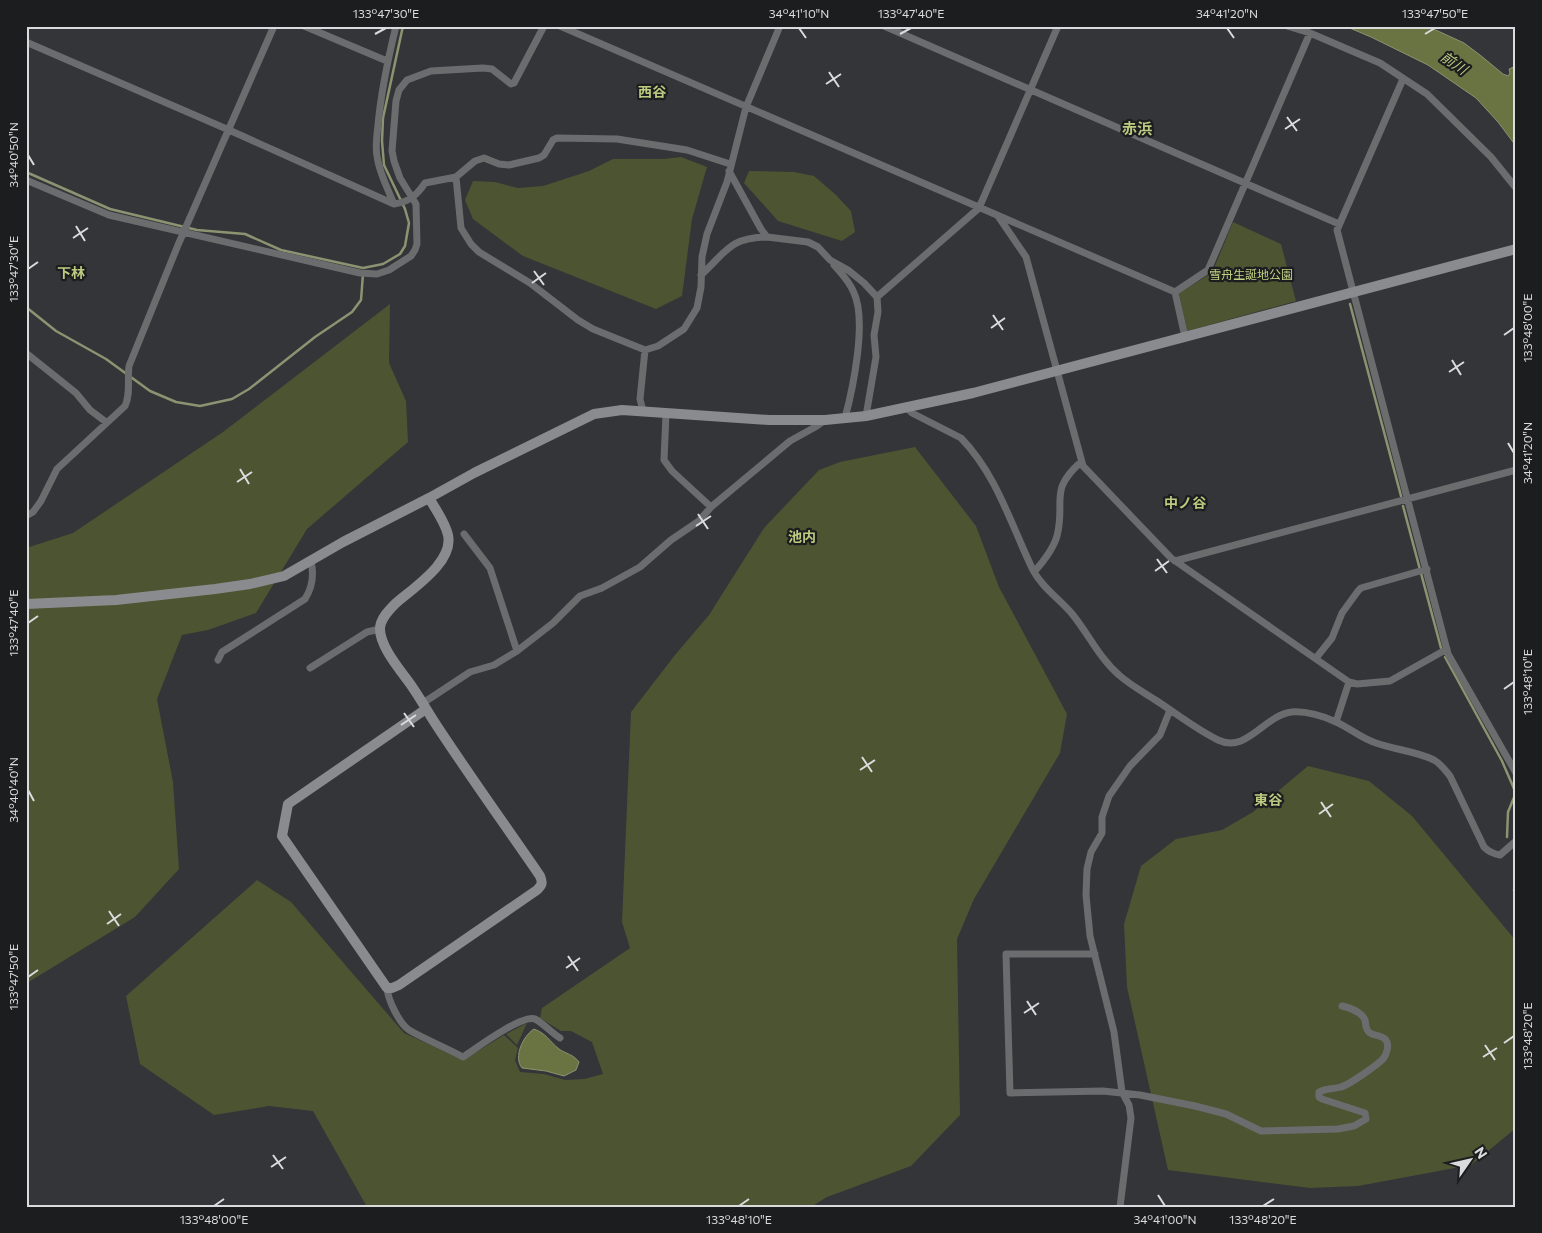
<svg xmlns="http://www.w3.org/2000/svg" width="1542" height="1233" font-family="Commissioner,'Noto Sans JP',sans-serif">
  <style>
    .green { fill: #4d5431 }
    .water { fill: #6a7443; stroke: #8c9371 }
    .lines { fill: none; stroke-linecap: round; stroke-linejoin: round }
    .stream { stroke: #8c9371; stroke-width: 2.5 }
    .street { stroke: #6b6c6e; stroke-width: 7 }
    .secondary { stroke: #898b8e; stroke-width: 10 }
    .ticks { fill: none; stroke: #dadbdd; stroke-width: 2 }
    .labels { text-anchor: middle; stroke-width: 4.5; stroke-linejoin: round; paint-order: stroke }
    .park-label { font-size: 12px; fill: #c1d184; stroke: #1c1d1e }
    .water-label { font-size: 14px; font-style: italic; fill: #bece82; stroke: #1c1d1e }
    .neighbourhood-label { font-size: 14px; font-weight: bold; fill: #bbcb80; stroke: #1c1d1e }
    .quarter-label { font-size: 15px; font-weight: bold; fill: #bbcb80; stroke: #1c1d1e }
    .neatline { fill: none; stroke: #dadbdd; stroke-width: 2 }
    .ticks-label { font-size: 12px; text-anchor: middle; fill: #dadbdd }
  </style>
  <rect width="100%" height="100%" fill="#333539"/>
  <path class="green" d="M681,157L707,167L692,219L682,296L656,309L523,256L473,219L465,200L473,181L495,182L518,188L543,186L589,171L613,159H664Z
    M749,171L794,172L814,176L835,194L851,211L855,232L842,241L778,221L744,183Z
    M1233,222L1281,244L1296,301L1187,331L1179,293L1212,273Z
    M390,304L389,363L406,401L408,442L307,529L256,613L208,630L182,635L157,699L173,782L179,869L135,917L27,983L26,548L73,533L223,432Z
    M915,447L976,526L999,587L1067,714L1060,753L974,899L957,939L960,1115L911,1166L827,1197L811,1207H367L313,1111L269,1106L214,1115L140,1064L126,996L257,880L291,902L404,1033L463,1060L504,1035L518,1048L515,1060L520,1072L544,1074L565,1080L584,1079L603,1074L592,1042L571,1031H561L540,1018L542,1008L630,948L622,922L631,712L675,655L709,615L764,528L819,470L840,462Z
    M1308,766L1369,781L1412,816L1516,941V1128L1471,1165L1358,1186L1310,1188L1168,1170L1127,987L1124,924L1141,866L1176,839L1222,830L1253,812Z
    M527,1023L517,1045L506,1034Z"/>
  <path class="water" d="M1345,26H1427L1464,43L1480,55L1503,74L1508,76L1510,73L1509,69L1516,66V146L1498,122L1476,98L1428,65L1371,37Z
    M534,1029C547,1034 549,1041 559,1049C566,1054 573,1054 579,1062L576,1070L564,1076L546,1071L522,1068C513,1057 523,1036 534,1029Z"/>
  <g class="lines">
    <path class="stream" d="M26,172L110,209L197,230L245,234L281,250L363,268L383,264L400,254L405,246L409,223L405,209L384,165L382,141L383,118L403,26
      M1350,304L1401,496
      M26,307L56,331L106,359L150,391L176,402L200,406L232,399L249,389L315,337L352,312L361,300L363,274
      M1403,506L1441,648
      M1445,657L1502,761L1515,791V795L1508,812L1507,837
      M1516,880L1514,890L1516,896"/>
    <path class="street" d="M304,26L387,61
      M560,26L1175,292
      M884,26L1339,224
      M1287,26L1310,33L1380,63L1427,94L1491,157L1516,188
      M26,42L229,130L394,204C409,202 417,195 425,183L456,177L475,161L484,158L499,164L509,165L539,158L544,155L553,140L557,138L617,139L687,150L730,164
      M1403,79L1337,230L1448,654L1516,773
      M729,171L761,229L767,237L808,242L818,247L830,260L848,270L864,283L877,297L878,312L874,335L876,357L866,416
      M456,177L461,228L471,244L479,252L530,283L578,320L593,329L645,350L658,346L684,329L697,308L701,287L702,257L707,234L727,182L746,107L780,26
      M26,180L109,215L360,273L377,274L389,270L411,256L415,250L417,244L416,204L400,178L394,161L392,151L396,101L399,90L407,80L431,71L483,68L492,69L511,84L514,83L544,26
      M394,204C388,189 379,173 377,156C375,146 377,135 378,125C381,91 388,59 396,26
      M998,216L1026,257L1083,466L1171,558L1349,682L1357,684L1390,681L1447,649
      M834,265C841,273 850,282 854,293C867,321 853,388 845,418
      M701,275C727,251 729,238 767,237
      M1175,292L1208,270L1310,33
      M1175,292L1185,337
      M877,297L979,208L1058,26
      M26,353L76,393L90,410L106,422
      M907,408L912,413L961,438C997,475 1011,525 1033,570C1042,588 1061,600 1073,615C1089,635 1100,659 1119,675C1130,685 1145,693 1157,701C1177,714 1196,729 1218,740C1247,754 1264,715 1292,712C1306,711 1324,716 1336,722C1350,728 1362,739 1376,743C1395,750 1416,751 1434,760C1441,764 1445,770 1450,776L1484,847C1489,852 1493,854 1500,855L1516,841
      M643,411L640,399L645,350
      M666,414L664,460L672,471L711,507
      M26,516L33,512L41,501L57,469L125,406C131,393 127,380 129,366L178,245L274,26
      M464,534L490,568L517,651
      M1175,561L1516,470
      M1034,572C1043,562 1053,550 1057,536C1066,501 1048,491 1081,462
      M1316,658L1332,638L1342,613L1358,591L1361,588L1427,569
      M218,660L222,652L305,599C312,588 314,574 311,561
      M310,668L367,632L380,629
      M423,703L470,672L494,665L517,651L553,623L580,596L602,588L640,567L671,540L699,521L711,507L790,441L817,426L825,420
      M1336,722L1349,682
      M1095,954H1006L1010,1093L1103,1091L1140,1095L1195,1106L1226,1114L1261,1131L1338,1129L1354,1126L1366,1119L1365,1113L1322,1099L1319,1097V1092C1326,1088 1334,1089 1341,1087C1349,1085 1377,1065 1383,1059C1387,1054 1390,1044 1385,1039C1381,1035 1375,1036 1370,1033C1365,1030 1366,1024 1365,1020C1361,1011 1350,1008 1342,1006
      M387,988C388,1000 399,1023 409,1030C426,1040 445,1047 463,1057C475,1049 522,1014 535,1019C543,1023 552,1033 560,1038
      M1120,1207L1131,1118L1129,1105L1122,1092L1114,1032L1090,936L1086,895L1087,869L1091,852L1102,833V817L1109,796L1130,766L1160,735L1170,710"/>
    <path class="secondary" d="M26,604L116,600L215,589L250,584L284,576L343,542L429,498L474,473L594,414L622,410L769,420H825L866,416L973,393L1516,249
      M426,709L288,804L282,836L387,988H392L399,985L537,890C542,885 543,883 540,876C505,825 469,775 435,723C428,712 421,700 413,688C403,673 380,648 380,629C380,619 389,610 395,604C413,588 454,562 448,535C445,522 436,510 429,498"/>
  </g>
  <path class="ticks" d="M799,28L806,38M1227,28L1234,38M375,34L386,28M900,34L911,28M1425,34L1435,28M829,72L839,87M826,84L841,74M1287,117L1297,131M1285,129L1300,119M28,155L34,165M76,226L85,241M73,238L88,228M28,269L38,262M534,271L544,285M532,283L546,273M993,315L1003,330M991,328L1005,318M1504,335L1514,328M1452,360L1461,375M1449,372L1464,362M1508,443L1514,453M240,469L249,484M237,482L252,472M698,514L708,529M696,526L711,516M1157,559L1167,573M1155,571L1169,561M28,623L38,616M1504,689L1514,682M404,713L414,727M401,725L416,715M862,757L872,772M860,770L875,760M28,790L34,801M1321,802L1331,817M1319,814L1333,804M109,911L119,926M107,924L121,914M568,956L578,971M566,968L580,958M28,977L38,970M1027,1001L1036,1015M1024,1013L1039,1003M1504,1043L1514,1036M1485,1045L1495,1060M1483,1057L1497,1048M273,1155L283,1169M271,1167L286,1157M1158,1195L1165,1206M214,1206L224,1199M739,1206L749,1199M1263,1206L1274,1199"/>
  <g class="labels">
    <g class="park-label">
      <text x="1251" y="279">雪舟生誕地公園</text>
    </g>
    <g class="water-label">
      <text transform="translate(1454 63) rotate(34)" y="5">前川</text>
    </g>
    <g class="neighbourhood-label">
      <text x="652" y="97">西谷</text>
      <text x="71" y="278">下林</text>
      <text x="1185" y="508">中ノ谷</text>
      <text x="802" y="542">池内</text>
      <text x="1268" y="805">東谷</text>
    </g>
    <g class="quarter-label">
      <text x="1137" y="134">赤浜</text>
    </g>
  </g>
  <rect width="1542" height="1233" fill="none" stroke="#1c1d1e" stroke-width="55"/>
  <g transform="translate(1470 1160) rotate(56)" stroke="#1c1d1e" stroke-width="4" paint-order="stroke">
  <path d="M0-4L9 19L0 12L-9 19Z" fill="#dadbdd"/>
  <text y="-8" font-size="14" font-weight="bold" text-anchor="middle" fill="#dadbdd">N</text>
  </g>
  <rect x="28" y="28" width="1486" height="1178" class="neatline"/>
  <g class="ticks-label">
    <text x="386" y="18">133°47'30"E</text>
    <text x="799" y="18">34°41'10"N</text>
    <text x="911" y="18">133°47'40"E</text>
    <text x="1227" y="18">34°41'20"N</text>
    <text x="1435" y="18">133°47'50"E</text>
    <text transform="translate(14 155) rotate(-90)" y="4">34°40'50"N</text>
    <text transform="translate(14 269) rotate(-90)" y="4">133°47'30"E</text>
    <text transform="translate(1528 328) rotate(-90)" y="4">133°48'00"E</text>
    <text transform="translate(1528 453) rotate(-90)" y="4">34°41'20"N</text>
    <text transform="translate(14 623) rotate(-90)" y="4">133°47'40"E</text>
    <text transform="translate(1528 682) rotate(-90)" y="4">133°48'10"E</text>
    <text transform="translate(14 790) rotate(-90)" y="4">34°40'40"N</text>
    <text transform="translate(14 977) rotate(-90)" y="4">133°47'50"E</text>
    <text transform="translate(1528 1036) rotate(-90)" y="4">133°48'20"E</text>
    <text x="214" y="1224">133°48'00"E</text>
    <text x="739" y="1224">133°48'10"E</text>
    <text x="1165" y="1224">34°41'00"N</text>
    <text x="1263" y="1224">133°48'20"E</text>
  </g>
</svg>
